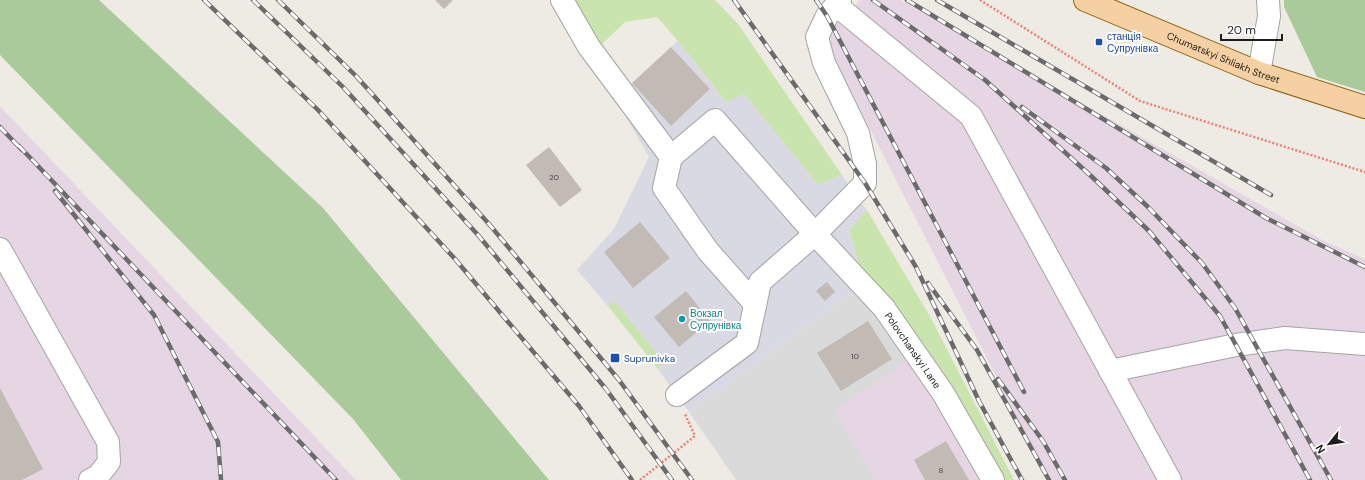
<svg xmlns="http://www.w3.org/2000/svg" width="1365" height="480" font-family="'DM Sans',sans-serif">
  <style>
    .residential { fill: #dbdada }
    .industrial { fill: #e6d6e4 }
    .grass { fill: #c9e5ad }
    .forest { fill: #aaca9c }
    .plaza { fill: #d8d9e3 }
    .building { fill: #c2bab4 }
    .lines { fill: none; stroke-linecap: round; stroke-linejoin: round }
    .minor-casing { stroke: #a4a4a4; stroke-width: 24 }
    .major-casing { stroke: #8d600a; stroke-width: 24 }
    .path { stroke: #f07f73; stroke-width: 2.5; stroke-dasharray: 2 2; stroke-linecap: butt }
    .minor { stroke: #fff; stroke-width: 22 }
    .major { stroke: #f5d0a2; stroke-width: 22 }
    .rail-casing { stroke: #6b6b6b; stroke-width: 4.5 }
    .rail { stroke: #fff; stroke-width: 3; stroke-dasharray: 9; stroke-linecap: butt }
    .transit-dot { fill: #1a4fb4; stroke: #fff; stroke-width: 1.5 }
    .culture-dot { fill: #0f9aa8; stroke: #fff; stroke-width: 1.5 }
    .labels { text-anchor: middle; stroke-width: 4; stroke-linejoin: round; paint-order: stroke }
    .number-label { font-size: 8px; fill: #464443 }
    .transit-label { font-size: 10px; fill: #164399; stroke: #fff; text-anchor: start }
    .street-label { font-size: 10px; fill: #1d1d1d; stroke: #fff }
    .culture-label { font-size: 10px; fill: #0d838f; stroke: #fff; text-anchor: start }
  </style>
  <rect width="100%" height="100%" fill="#eeebe4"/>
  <path class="residential" d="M855,290L938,394L985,480H736L689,412Z"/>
  <path class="industrial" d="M860,0H901L1324,241L1365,259V480H1049L823,37Z
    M0,106L356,480H0Z
    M910,359L985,480H876L834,411Z"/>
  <path class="grass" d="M569,0H715L738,24L842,175L818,185L744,94L727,103L678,41L657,17L625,22L598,48Z
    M867,210L932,320L1014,480H1001L861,274L849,230Z
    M614,300L664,363L658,369L608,306Z"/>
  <path class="forest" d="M0,0H99L323,208L549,480H401L353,419L0,55Z
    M1284,0H1365V92L1317,77L1284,7Z"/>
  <path class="plaza" d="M678,41L726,102L744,94L818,185L842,175L854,194L867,210L849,230L861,274L855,290L689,412L658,369L664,363L614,301L608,306L577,270L614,229L649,157L615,97L632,83L671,126L710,89L671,47Z"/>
  <path class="building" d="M435,0H453L444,9Z
    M671,47L710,89L671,126L632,83Z
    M549,147L582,190L560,207L526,165Z
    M640,222L670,258L633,288L604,252Z
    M827,282L835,292L825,301L816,291Z
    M686,291L710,321L679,347L654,317Z
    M868,321L892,359L841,391L817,353Z
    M0,388L43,469L22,480H0Z
    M946,441L969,480H925L914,460Z"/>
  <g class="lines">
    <defs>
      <g id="minor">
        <path d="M562,0L589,47L671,157"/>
        <path d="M836,5L971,116L1170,480"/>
        <path d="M1259,73L1269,16L1268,0"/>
        <path d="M0,249L108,442L109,462L98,476L90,480"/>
        <path id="s1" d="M755,304L708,251L664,188L671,157L715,120L815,234L884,308L943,393L993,480"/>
        <path d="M1110,371L1236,345L1285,338L1365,344"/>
        <path d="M677,395L747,343L760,282L815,234L865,183V164L858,133L824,63L817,37L827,16L840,0"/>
      </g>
      <g id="major">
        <path id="s2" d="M1085,0L1259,73L1365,107"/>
      </g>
    </defs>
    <use href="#minor" class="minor-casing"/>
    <use href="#major" class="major-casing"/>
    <path class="path" d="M980,0L1140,101L1365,172
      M640,480L695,436L685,414"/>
    <use href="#minor" class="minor"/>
    <use href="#major" class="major"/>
    <defs>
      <path id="rail" d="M204,0L318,110L455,259L579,406L632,480
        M253,0L343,87L478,235L606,389L672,480
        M278,0L356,76L489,224L619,380L692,480
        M734,0L865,183L916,267L979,401L1022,480
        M816,0L827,16L1024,392
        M873,0L985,80L1090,175L1149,231L1220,316L1310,480
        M907,0L1266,218L1365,267
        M937,0L1271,195
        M1022,107L1106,168L1147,206L1202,263L1235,308L1331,480
        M0,127L22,150
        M19,146L336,480
        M55,191L154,315L218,442L221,480
        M928,283L977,350L1049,480
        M998,379L1043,441L1065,480"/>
    </defs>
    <use href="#rail" class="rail-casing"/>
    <use href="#rail" class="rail"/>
  </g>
  <g class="transit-dot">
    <rect x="1095" y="38" width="8" height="8" rx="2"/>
    <rect x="610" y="353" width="10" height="10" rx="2"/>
  </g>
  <circle class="culture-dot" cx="682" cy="319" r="4"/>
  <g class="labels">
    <g class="number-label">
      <text x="554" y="180">20</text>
      <text x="855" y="359">10</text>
      <text x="941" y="473">8</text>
    </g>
    <g class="transit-label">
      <text x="1107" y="40">станція<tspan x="1107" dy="12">Супрунівка</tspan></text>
      <text x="624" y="362">Suprunivka</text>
    </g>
    <g class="street-label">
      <text dy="4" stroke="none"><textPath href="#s2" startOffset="150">Chumatskyi Shliakh Street</textPath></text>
      <text dy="4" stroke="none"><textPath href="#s1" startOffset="541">Polovchanskyi Lane</textPath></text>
    </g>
    <g class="culture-label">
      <text x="690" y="317">Вокзал<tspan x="690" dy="12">Супрунівка</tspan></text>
    </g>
  </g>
  <g transform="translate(1329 444) rotate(240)" stroke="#ffffff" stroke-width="3" paint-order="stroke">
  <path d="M0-3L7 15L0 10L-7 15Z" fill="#1d1d1d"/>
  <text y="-6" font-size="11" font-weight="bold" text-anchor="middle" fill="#1d1d1d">N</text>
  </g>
  <path d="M1221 34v6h61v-6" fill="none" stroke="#1d1d1d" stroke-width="2"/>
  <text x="1227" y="34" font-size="12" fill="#1d1d1d" stroke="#ffffff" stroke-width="3" paint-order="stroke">20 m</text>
</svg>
